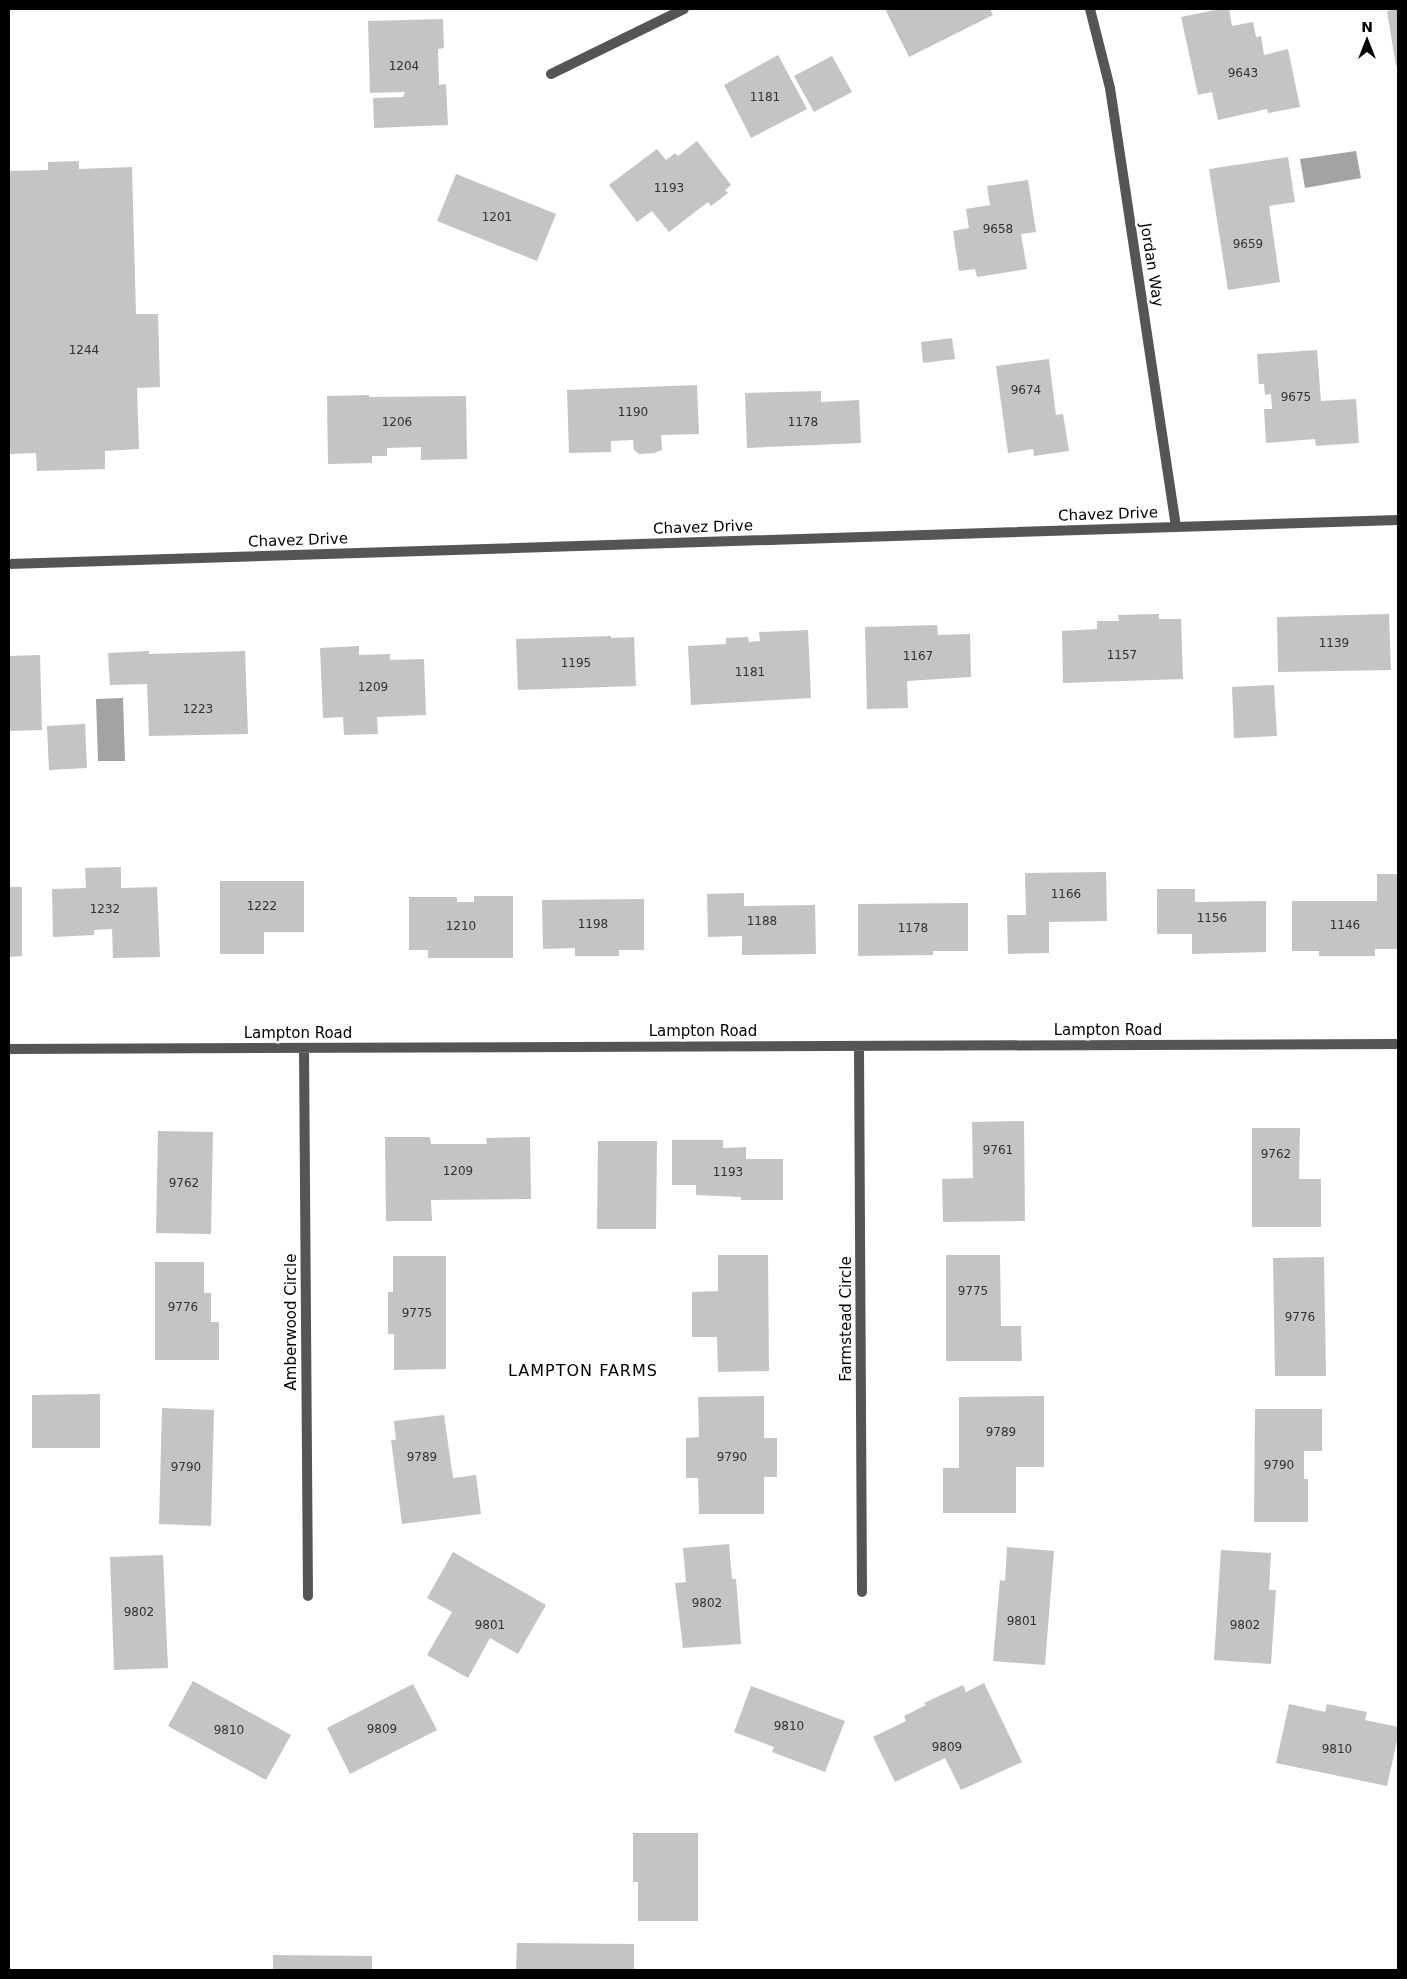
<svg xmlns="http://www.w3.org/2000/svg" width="1407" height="1979" font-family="'DejaVu Sans',sans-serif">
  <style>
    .water { fill: #a3a3a3 }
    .building { fill: #c4c4c4 }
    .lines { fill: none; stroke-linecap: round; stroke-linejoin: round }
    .minor { stroke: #555; stroke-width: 10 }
    .labels { text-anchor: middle; stroke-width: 5; stroke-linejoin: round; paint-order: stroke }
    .number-label { font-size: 12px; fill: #313131 }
    .street-label { font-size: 15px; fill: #000; stroke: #fff }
    .neighbourhood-label { font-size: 16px; letter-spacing: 1px; fill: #000; stroke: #fff }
  </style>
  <rect width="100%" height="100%" fill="#fff"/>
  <path class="water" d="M1356,151L1361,178L1305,188L1300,159Z
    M123,698L125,761H98L96,699Z"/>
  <path class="building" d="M885,9H990L993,15L909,57Z
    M1220,9H1229L1232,26L1253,22L1256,37L1261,36L1264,55L1288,49L1300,107L1268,113L1267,109L1218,120L1212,92L1198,95L1181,17Z
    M1398,9V65L1396,66L1387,11Z
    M443,19L444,48L438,49L439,85L446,84L448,125L374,128L373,98L403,97L405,92L370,93L368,21Z
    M778,55L807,109L751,138L724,85Z
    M832,56L852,92L814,112L794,76Z
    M697,141L731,185L725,190L728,193L711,206L708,202L669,232L652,211L637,222L609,185L657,149L666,160L675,153L678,156Z
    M1288,157L1295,202L1269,206L1280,282L1228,290L1209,169Z
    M79,161V169L132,167L136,314H158L160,387L137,388L139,449L105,451V469L37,471L36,453L9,454V171L48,170V162Z
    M456,174L556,214L537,261L437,221Z
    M1028,180L1036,232L1021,234L1027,269L977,277L975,269L959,271L953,231L969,228L966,209L990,205L987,186Z
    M952,338L955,359L923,363L921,342Z
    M1317,350L1321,401L1356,399L1359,443L1316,446L1315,439L1266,443L1264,409H1272L1271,394L1265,395L1264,384H1259L1257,354Z
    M1049,359L1056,415L1063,414L1069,451L1034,456L1033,449L1008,453L996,366Z
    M697,385L699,434L661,435L662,450L654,453L639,454L634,450L633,440L611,441V452L569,453L567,390Z
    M821,391V402L859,400L861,443L747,448L745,393Z
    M369,395V397L466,396L467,459L421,460V447L387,448V456H372V463L328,464L327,396Z
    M1159,614V619H1181L1183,679L1063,683L1062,631L1097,629V621H1119L1118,615Z
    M1389,614L1391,670L1278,672L1277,617Z
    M937,625L938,635L970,634L971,677L907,681L908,708L867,709L865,627Z
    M808,630L811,698L691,705L688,646L726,644V638L748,637L749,642L760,641L759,632Z
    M611,636V638L634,637L636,686L518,690L516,639Z
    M359,646V655L390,654V660L424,659L426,715L377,717L378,734L344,735L343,717L323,718L320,648Z
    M149,651V654L245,651L248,734L149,736L147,684L110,685L108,653Z
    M40,655L42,730L9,731V656Z
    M1274,685L1277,736L1234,738L1232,687Z
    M85,724L87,768L49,770L47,726Z
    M121,867V888L157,887L160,957L113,958L112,929L94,930V935L53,937L52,889L86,888L85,868Z
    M1106,872L1107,921L1049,922V953L1008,954L1007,915H1026L1025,873Z
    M1377,874H1398V949H1375V956H1319V951H1292V901H1377Z
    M220,881H304V932H264V954H220Z
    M9,887H22V956L9,957Z
    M1157,889H1195V902L1266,901V952L1192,954V934H1157Z
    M744,893V906L815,905L816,954L742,955V936L708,937L707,894Z
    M474,896H513V958H428V950H409V897H457V902H474Z
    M644,899V950H619V956H575V948L543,949L542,900Z
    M968,903V951H933V955L858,956V904Z
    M1024,1121L1025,1221L943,1222L942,1179L973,1178L972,1122Z
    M1252,1128H1300L1299,1179H1321V1227H1252Z
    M158,1131L213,1132L211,1234L156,1233Z
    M385,1137H430L431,1144H487L486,1138L530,1137L531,1199L431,1200L432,1221H386Z
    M672,1140H723V1148L746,1147V1159H783V1200H741V1197L696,1195V1185H672Z
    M598,1141H657L656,1229H597Z
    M718,1255H768L769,1371L718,1372L717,1337H692V1292L718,1291Z
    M946,1255H1000L1001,1326H1021L1022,1361H946Z
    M393,1256H446V1369L394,1370V1334H388V1292H393Z
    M1324,1257L1326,1376H1275L1273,1258Z
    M155,1262H204V1293H211V1322H219V1360H155Z
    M100,1394V1448H32V1395Z
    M764,1396V1438H777V1477H764V1514H699L698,1478H686V1438L699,1437L698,1397Z
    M1044,1396V1467H1016V1513H943V1468H959V1397Z
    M162,1408L214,1410L211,1526L159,1524Z
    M1255,1409H1322V1451H1304V1479H1308V1522H1254Z
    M444,1415L453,1478L476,1475L481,1514L402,1524L391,1440H396L394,1421Z
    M729,1544L732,1579H736L741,1644L683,1648L675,1583L686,1582L683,1548Z
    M1007,1547L1054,1551L1045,1665L993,1661L1000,1580L1005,1581Z
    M1221,1550L1271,1553L1269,1590H1276L1271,1664L1214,1660Z
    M453,1552L546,1605L518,1654L490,1638L468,1678L427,1655L452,1612L427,1598Z
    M163,1555L168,1668L114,1670L110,1557Z
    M193,1681L291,1735L266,1780L168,1726Z
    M984,1683L1022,1762L961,1790L945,1758L895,1782L873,1737L906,1721L904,1716L926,1705L924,1703L963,1685L966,1692Z
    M413,1684L437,1730L350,1774L327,1728Z
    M751,1686L845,1721L825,1772L772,1752L774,1747L734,1732Z
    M1289,1704L1325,1712L1327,1704L1367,1712L1365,1720L1398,1727V1736L1387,1786L1276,1763Z
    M633,1833H698V1921H638V1882H633Z
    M517,1943L634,1944V1970H516Z
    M273,1955L372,1956V1970H273Z"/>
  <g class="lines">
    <path class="minor" d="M1090,9L1110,88L1176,527
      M551,74L684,9
      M9,564L1398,520
      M859,1046L862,1592
      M304,1048L308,1596
      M9,1049L1398,1044"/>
  </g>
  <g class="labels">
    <g class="number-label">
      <text x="404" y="70">1204</text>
      <text x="1243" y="77">9643</text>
      <text x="765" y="101">1181</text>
      <text x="669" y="192">1193</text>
      <text x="497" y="221">1201</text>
      <text x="998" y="233">9658</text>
      <text x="1248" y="248">9659</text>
      <text x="84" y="354">1244</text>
      <text x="1026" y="394">9674</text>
      <text x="1296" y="401">9675</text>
      <text x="633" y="416">1190</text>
      <text x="397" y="426">1206</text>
      <text x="803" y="426">1178</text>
      <text x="1334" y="647">1139</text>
      <text x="1122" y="659">1157</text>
      <text x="918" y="660">1167</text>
      <text x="576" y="667">1195</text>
      <text x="750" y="676">1181</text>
      <text x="373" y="691">1209</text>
      <text x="198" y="713">1223</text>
      <text x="1066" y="898">1166</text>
      <text x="262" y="910">1222</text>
      <text x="105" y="913">1232</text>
      <text x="1212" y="922">1156</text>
      <text x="762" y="925">1188</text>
      <text x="593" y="928">1198</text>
      <text x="1345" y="929">1146</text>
      <text x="461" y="930">1210</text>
      <text x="913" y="932">1178</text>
      <text x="998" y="1154">9761</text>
      <text x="1276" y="1158">9762</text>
      <text x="458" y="1175">1209</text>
      <text x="728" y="1176">1193</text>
      <text x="184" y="1187">9762</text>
      <text x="973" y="1295">9775</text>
      <text x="183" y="1311">9776</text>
      <text x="417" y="1317">9775</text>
      <text x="1300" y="1321">9776</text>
      <text x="1001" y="1436">9789</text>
      <text x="422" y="1461">9789</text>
      <text x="732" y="1461">9790</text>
      <text x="1279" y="1469">9790</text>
      <text x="186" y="1471">9790</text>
      <text x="707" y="1607">9802</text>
      <text x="139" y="1616">9802</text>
      <text x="1022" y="1625">9801</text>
      <text x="490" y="1629">9801</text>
      <text x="1245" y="1629">9802</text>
      <text x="789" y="1730">9810</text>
      <text x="382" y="1733">9809</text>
      <text x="229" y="1734">9810</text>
      <text x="947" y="1751">9809</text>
      <text x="1337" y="1753">9810</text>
    </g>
    <g class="street-label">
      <text transform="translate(1152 265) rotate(81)" y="5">Jordan Way</text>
      <text transform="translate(1108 514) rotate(-2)" y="5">Chavez Drive</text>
      <text transform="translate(703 527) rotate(-2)" y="5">Chavez Drive</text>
      <text transform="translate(298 540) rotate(-2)" y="5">Chavez Drive</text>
      <text x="1108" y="1035">Lampton Road</text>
      <text x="703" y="1036">Lampton Road</text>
      <text x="298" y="1038">Lampton Road</text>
      <text transform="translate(846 1319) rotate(-90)" y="5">Farmstead Circle</text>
      <text transform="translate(291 1322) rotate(-90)" y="5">Amberwood Circle</text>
    </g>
    <g class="neighbourhood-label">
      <text x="583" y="1376">LAMPTON FARMS</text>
    </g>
  </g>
  <rect width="1407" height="1979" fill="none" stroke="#000000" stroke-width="20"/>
  <g transform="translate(1367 40)" stroke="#ffffff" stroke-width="4" paint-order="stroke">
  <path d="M0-4L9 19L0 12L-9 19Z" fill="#000000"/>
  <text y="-8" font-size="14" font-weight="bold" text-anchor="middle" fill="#000000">N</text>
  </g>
</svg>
